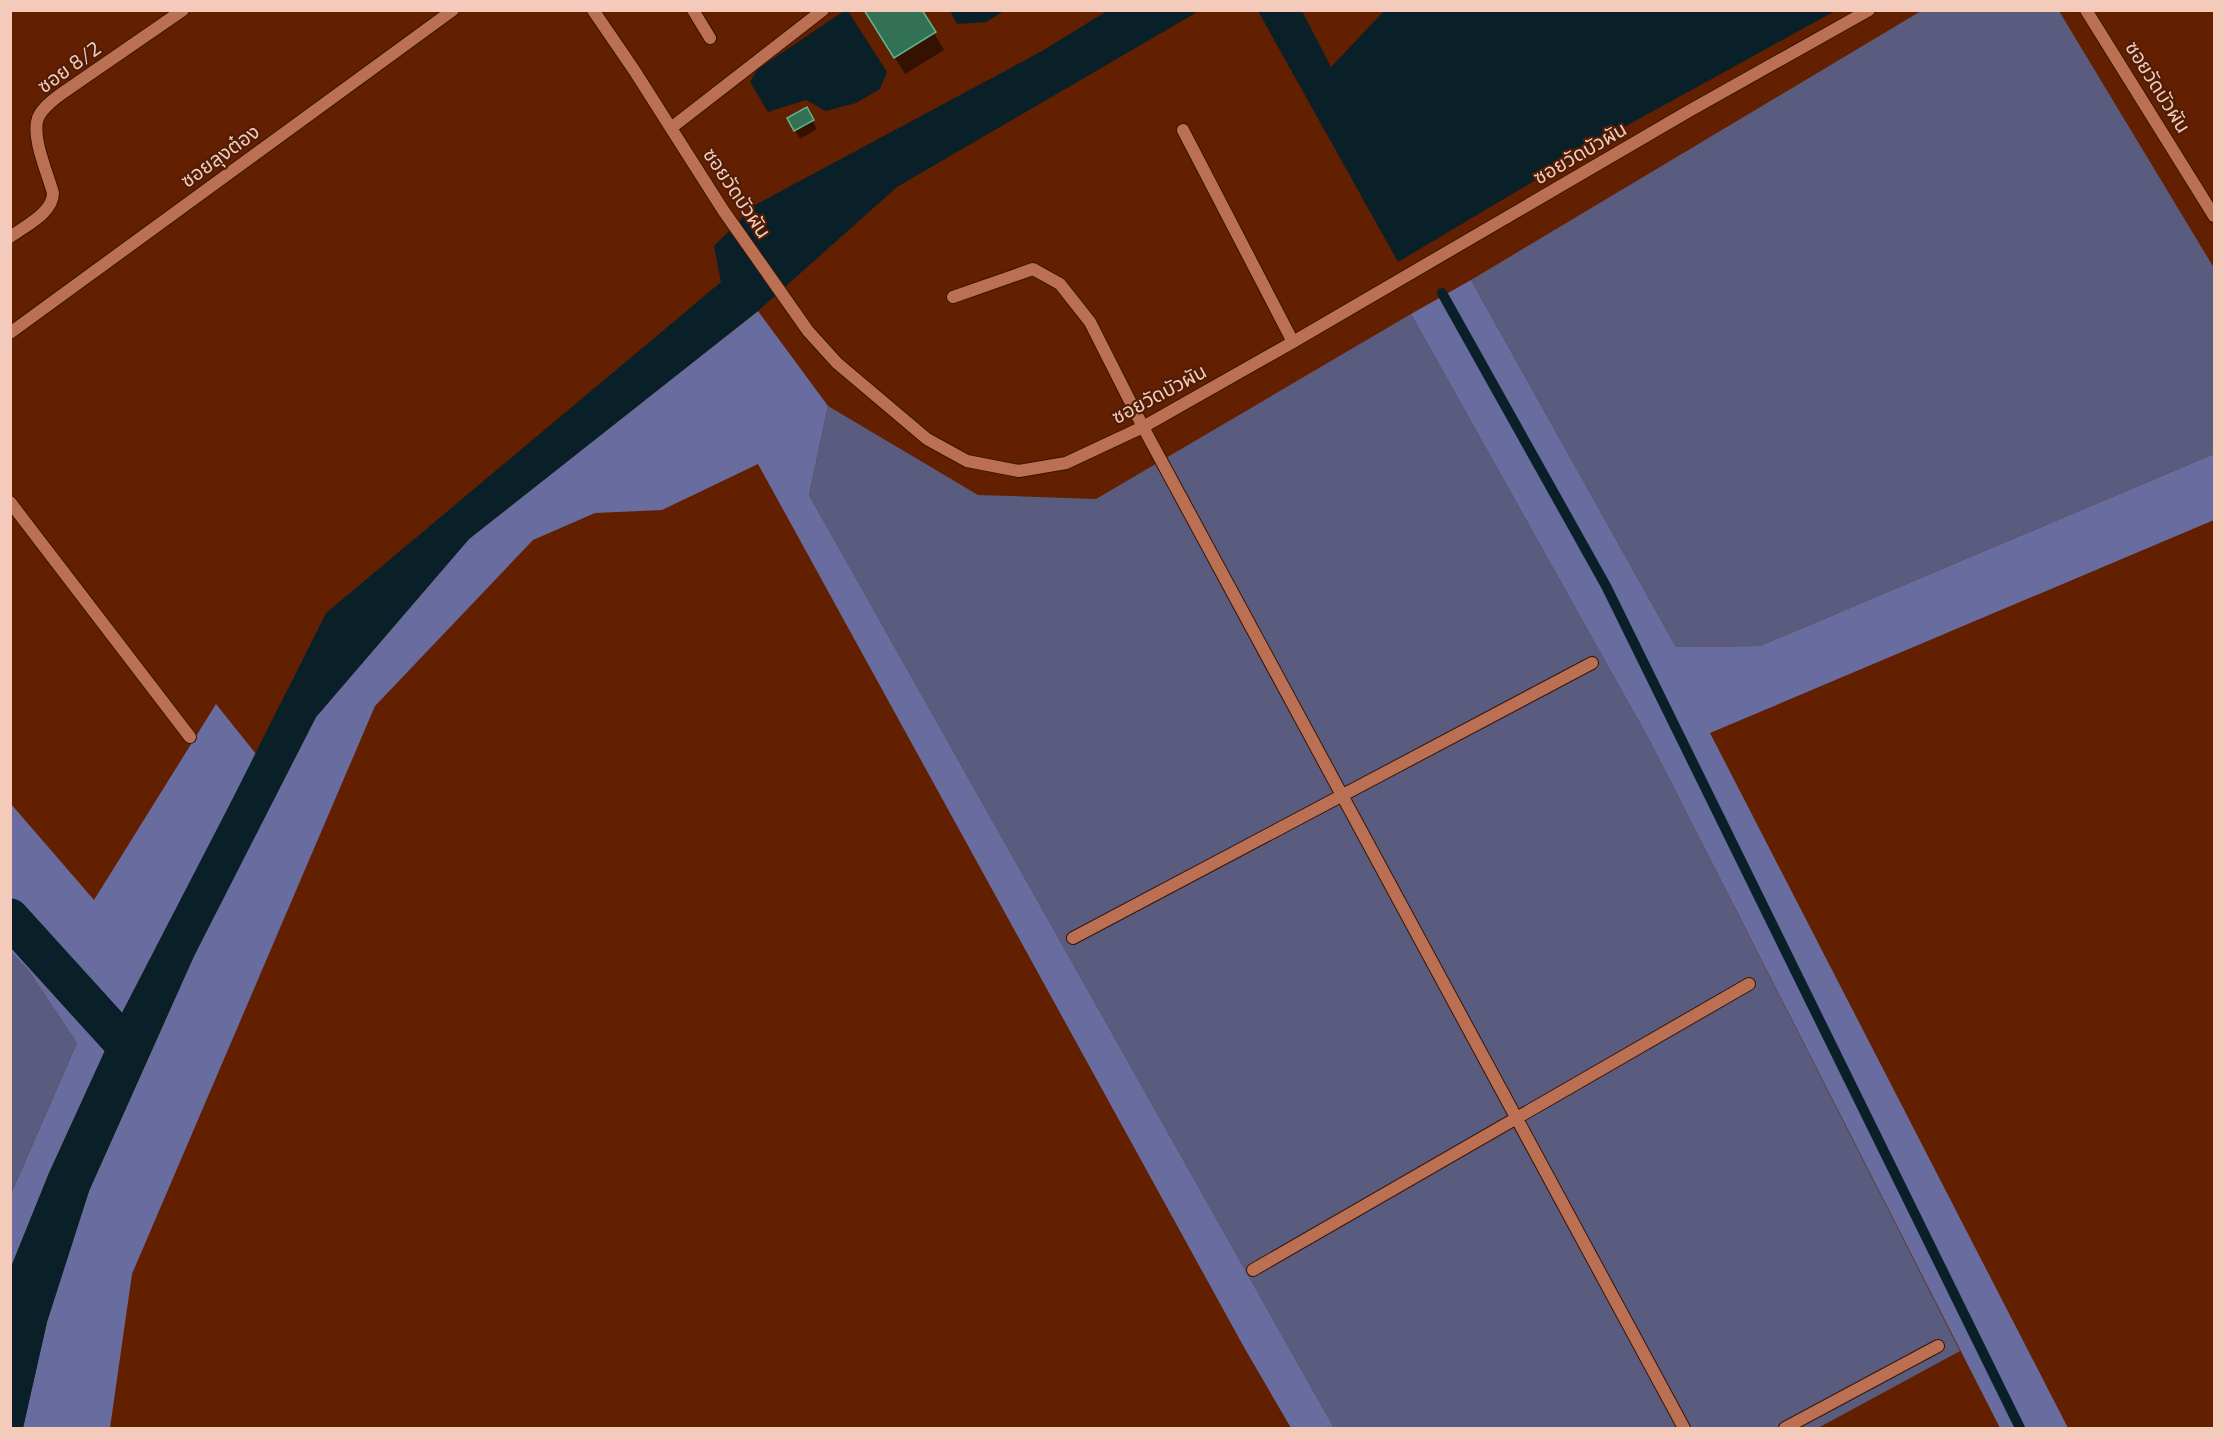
<svg xmlns="http://www.w3.org/2000/svg" width="2225" height="1439" font-family="'Exo 2','Noto Sans Thai',sans-serif">
  <style>
    .green { fill: #5a5c7f }
    .forest { fill: #696c9f }
    .water { fill: #092028 }
    .shadow { fill: #0007 }
    .lines { fill: none; stroke-linecap: round; stroke-linejoin: round }
    .stream { stroke: #092028; stroke-width: 10 }
    .canal { stroke: #092028; stroke-width: 39 }
    .building { fill: #327154; stroke: #5fb68d; stroke-width: 1.5 }
    .service-casing { stroke: #381405; stroke-width: 14 }
    .minor-casing { stroke: #381405; stroke-width: 14 }
    .service { stroke: #bb7053; stroke-width: 12 }
    .minor { stroke: #bb7053; stroke-width: 12 }
    .labels { text-anchor: middle; stroke-width: 4.5; stroke-linejoin: round; paint-order: stroke }
    .street-label { font-size: 20px; fill: #f4cabb; stroke: #501d06 }
  </style>
  <rect width="100%" height="100%" fill="#632000"/>
  <path class="green" d="M1921,11H2059L2214,268V454L1760,646L1676,647L1471,280Z
    M1411,314L1650,741L1960,1351L1818,1428H1334L809,495L828,406L978,495L1096,499Z
    M11,952L29,971L77,1043L11,1194Z"/>
  <path class="forest" d="M1471,280L1676,647L1760,646L2214,454V520L1710,733L2068,1428H2000L1650,741L1411,314Z
    M758,311L828,406L809,495L1334,1428H1291L1245,1349L758,464L662,510L595,513L533,540L375,706L132,1274L110,1428H23L47,1322L89,1191L194,956L316,717L469,539Z
    M216,704L256,754L124,1009L49,1173L11,1267V1194L77,1043L29,971L11,952V804L94,900Z"/>
  <path class="water" d="M844,11H848L887,72L880,89L856,103L826,111L806,100L768,112L750,82L758,69Z
    M950,11H1004L986,22L957,24Z
    M1107,11H1199L897,187L758,311L469,539L316,717L194,956L89,1191L47,1322L23,1428H11V1267L49,1173L124,1009L229,806L326,613L721,282L714,246L755,205L1042,51Z
    M1258,11H1302L1331,67L1384,11H1835L1628,125L1398,262Z"/>
  <path class="shadow" d="M872,22L934,33L944,50L905,74Z
    M806,110L817,129L800,139L789,119Z"/>
  <g class="lines">
    <path class="stream" d="M1442,293L1606,586L2020,1428"/>
    <path class="canal" d="M10,918L127,1047"/>
  </g>
  <path class="building" d="M864,10H922L936,32L894,58Z
    M807,107L814,120L794,131L787,118Z"/>
  <g class="lines">
    <defs>
      <path id="service" d="M693,10L710,38
        M671,128L823,10
        M1183,130L1293,342
        M953,297L1033,269L1060,284L1090,322L1143,427"/>
      <path id="minor" d="M593,10L634,70L723,210L808,331L837,363L927,439L967,461L1019,471L1066,463L1143,427L1293,342L1689,111L1869,10
        M2086,10L2214,216
        M10,237C25,226 53,213 53,193C48,174 31,137 38,118C42,108 53,100 61,94L183,10
        M10,333L453,10
        M1143,427L1684,1428
        M10,502L190,737
        M1073,938L1592,663
        M1253,1270L1749,984
        M1785,1428L1938,1346"/>
    </defs>
    <use href="#service" class="service-casing"/>
    <use href="#minor" class="minor-casing"/>
    <use href="#service" class="service"/>
    <use href="#minor" class="minor"/>
  </g>
  <g class="labels">
    <g class="street-label">
      <text transform="translate(69 67) rotate(-36)" y="7">ซอย 8/2</text>
      <text transform="translate(2158 87) rotate(58)" y="7">ซอยวัดบัวผัน</text>
      <text transform="translate(1580 153) rotate(-30)" y="7">ซอยวัดบัวผัน</text>
      <text transform="translate(220 156) rotate(-36)" y="7">ซอยลุงต๋อง</text>
      <text transform="translate(737 193) rotate(56)" y="7">ซอยวัดบัวผัน</text>
      <text transform="translate(1159 394) rotate(-28)" y="7">ซอยวัดบัวผัน</text>
    </g>
  </g>
  <rect width="2225" height="1439" fill="none" stroke="#f4cabb" stroke-width="24"/>
</svg>
